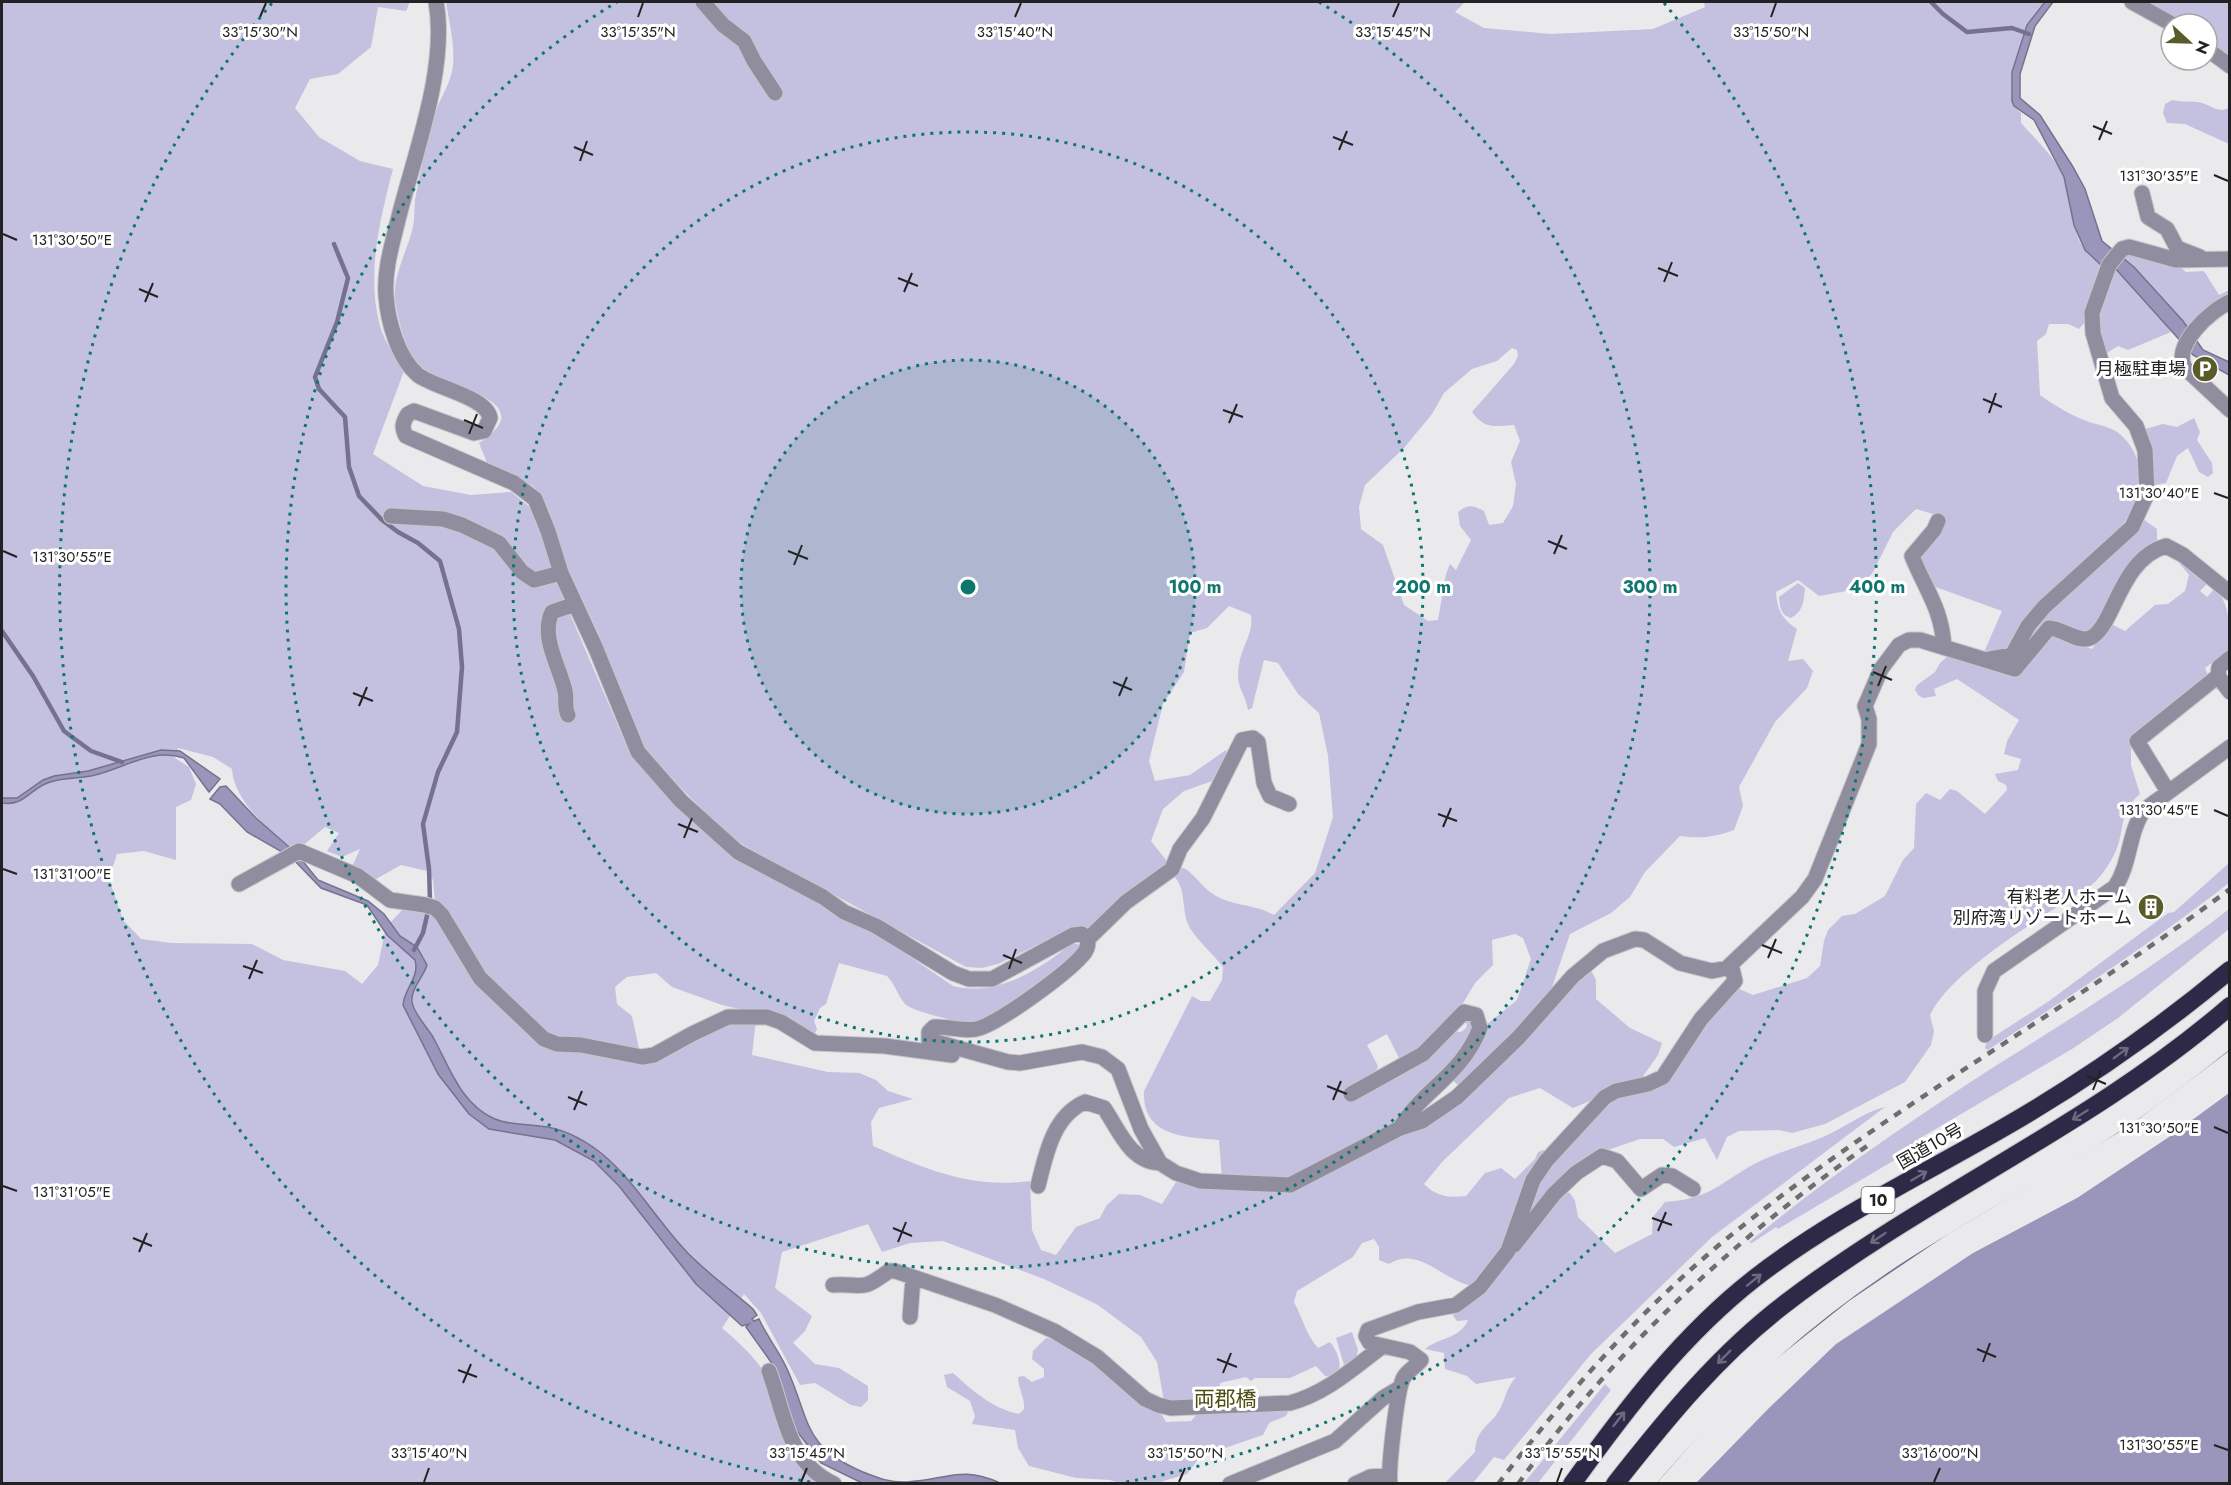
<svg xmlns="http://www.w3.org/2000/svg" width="2231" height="1485" font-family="Jost,'Noto Sans JP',sans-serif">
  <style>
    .green { fill: #c4c0df; fill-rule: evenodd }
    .water { fill: #9a95ba; stroke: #76728d; stroke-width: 1.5 }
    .pier { fill: #eaeaed }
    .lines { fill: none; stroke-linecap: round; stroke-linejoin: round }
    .stream { stroke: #76728d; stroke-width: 4.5 }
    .street-casing { stroke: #c6c6c9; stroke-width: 17 }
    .highway-casing { stroke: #c6c6c9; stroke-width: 20 }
    .street { stroke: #8f8d9e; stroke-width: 15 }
    .highway { stroke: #2e2947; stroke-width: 18 }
    .rail { stroke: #6e6e70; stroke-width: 4.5; stroke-dasharray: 8 8; stroke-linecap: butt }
    .oneway { stroke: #6d697e }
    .ticks { fill: none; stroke: #222223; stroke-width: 2 }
    .ring { fill: none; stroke: #0f766e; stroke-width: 3; stroke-dasharray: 3 6 }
    .labels { text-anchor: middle; stroke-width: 6; stroke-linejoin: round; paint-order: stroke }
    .shield { fill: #fff; stroke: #646465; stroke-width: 1.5 }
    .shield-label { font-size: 16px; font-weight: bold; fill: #222223 }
    .poi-label { font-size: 18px; fill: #222223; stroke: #fff; text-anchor: end }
    .street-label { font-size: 18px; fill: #222223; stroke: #fff }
    .quarter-label { font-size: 21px; fill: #4b4d11; stroke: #fff }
    .ticks-label { font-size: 15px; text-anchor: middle; fill: #222223; stroke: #fff; stroke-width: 6; stroke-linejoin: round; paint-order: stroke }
    .centre { fill: #0f766e; stroke: #fff; stroke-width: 3 }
    .ring-label { font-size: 18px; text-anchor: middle; font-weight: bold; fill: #0f766e; stroke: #fff; stroke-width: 6; stroke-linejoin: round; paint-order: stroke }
  </style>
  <rect width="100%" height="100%" fill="#eaeaed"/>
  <path class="green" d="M2,2H410L406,11L378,7L371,47L338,74L310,79L295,108L319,137L360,161L393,169C380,220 366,273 380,326C384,341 396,357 404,371L373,454L423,486L471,495L511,492L532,509L561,593L630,754L674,803L723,849L747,866L824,905L842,918L871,930L953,986C996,997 1040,970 1072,943L1080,945L1075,953L1018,999L972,1025C958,1021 913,1012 905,1004C898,996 895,984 887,976L839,963L826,1004L820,1008L814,1021L817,1029L813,1038L775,1017L722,1005L672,987L656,973L627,977L615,987L617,1004L632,1016L640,1053L558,1040L530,1022L498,993L470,959L446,915L435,903L433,880L427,871L401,865L376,879L351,869L360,849L342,857L327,851L339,833L325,827L300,848L291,849C267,828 234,801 232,769L213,757L178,748L175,758L189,767L196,784L191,800L176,807V860L144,851L117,854L109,879L123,920L141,939L171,943L252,944L283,960L345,971L362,984L378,965L386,927L404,908L422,909L437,915L473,976L549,1050C585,1042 612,1065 645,1061C661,1058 672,1049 686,1040C708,1026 730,1020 756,1020L752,1055L828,1072L859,1073L876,1080L888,1091L913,1099L879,1108L871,1122L873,1146C926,1169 970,1189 1030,1181L1032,1230L1041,1250L1056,1255L1076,1227L1100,1218L1106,1206L1119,1194L1140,1195L1162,1204L1178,1179L1223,1188L1298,1187L1334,1167L1428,1123L1455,1105L1522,1041L1574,982L1590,968L1596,980V999L1630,1028L1662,1043L1658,1055L1639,1082C1611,1088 1599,1098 1573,1108L1540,1088L1509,1098L1443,1161L1424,1184C1437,1197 1449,1198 1466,1196L1485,1173L1501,1168L1515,1179L1535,1159L1538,1152L1544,1150L1547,1153L1529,1179L1503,1250L1475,1286C1445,1284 1420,1244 1389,1264L1379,1260V1247L1374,1239L1362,1243L1353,1257L1297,1291L1294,1302C1302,1317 1307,1336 1318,1348L1330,1342C1339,1352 1348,1378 1325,1376L1316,1366L1290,1378H1255L1251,1381L1246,1377L1220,1383L1218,1400L1164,1401L1157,1362L1141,1337L1098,1305L1044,1279L943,1241L910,1243L882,1252L868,1224L782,1252L775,1288L812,1316L805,1331L793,1343L815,1364L839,1368L868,1386V1400L861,1407L851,1405L815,1383L800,1385L761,1313L744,1294L722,1328C734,1338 756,1358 763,1371C768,1381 767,1392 771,1402C783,1436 793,1465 826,1483H2Z
    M446,2H1465L1455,12L1484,28L1551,34L1653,29L1705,7L1704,2H2045L2027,25L2012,72L2014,106L2021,113V123C2037,141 2053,155 2064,177C2080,211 2063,239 2103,267L2085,322L2079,329L2068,324H2049L2046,334L2037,341L2040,395C2055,406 2074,417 2092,423C2104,426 2115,428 2124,438C2138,452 2143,474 2140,493C2135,524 2035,621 2009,649L1999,653L1984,652L2002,611L1930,585L1918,560L1943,517L1916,509L1893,532L1872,574L1852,590L1819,596L1798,580L1776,592C1777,610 1782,619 1797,629L1788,661L1803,659L1813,671L1807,688L1775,722L1739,787L1743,806L1734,830C1715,837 1700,839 1680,836L1645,872L1630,897L1611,913L1570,934L1549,996L1460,1087L1451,1079L1485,1026L1517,1000L1531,959L1523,938L1515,934L1492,940L1493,965L1475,983L1459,1010L1432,1041L1400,1060L1387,1034L1367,1045L1378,1066L1374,1077L1453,1031L1461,1032L1466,1028L1467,1024L1461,1020L1469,1015L1475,1034L1387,1131L1295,1178L1222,1179L1219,1140C1185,1137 1142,1137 1144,1091L1192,996L1201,1001H1210L1222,980L1223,967C1214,955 1194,937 1189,926C1181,911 1187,890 1174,876L1180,868H1184C1198,877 1204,891 1220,898C1240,907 1254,904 1274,915L1315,873L1333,817L1328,756L1319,713L1298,694L1278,663L1264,660L1252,708L1248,710C1245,691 1235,688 1239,665C1241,647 1254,633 1251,615L1229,606L1207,628L1190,633L1184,672L1163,704L1149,761L1155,781L1190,775L1226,750L1228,758L1218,779L1184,791L1163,809L1151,841L1170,865L1096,928L1082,927L1067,930L998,964L982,968L966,967L745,846L721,828L680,787L641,743L598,633L563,558L550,513L541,495L533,486L516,476L488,465L479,443C545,401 446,387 423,368C406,354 400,326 396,306C390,279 407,253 413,227C415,218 414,209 415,200C420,172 426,143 434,116C439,99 452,82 453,65C455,44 449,22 446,2ZM1512,348L1517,350L1518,356L1514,364L1472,412C1485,430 1495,426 1514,425L1520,441L1511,462L1516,484L1513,506L1503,523L1489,525L1484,511C1473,505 1468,504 1458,512L1460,526L1471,540L1456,570L1450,564L1446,574L1438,620L1428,621L1404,605L1383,545L1361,529L1359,507L1365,485L1404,448L1432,414L1444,393L1472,369L1497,361Z
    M2142,2H2229V59L2207,42V24H2182Z
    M2172,100C2181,102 2188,101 2197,102C2209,103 2217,114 2229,108V144L2185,124L2167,123L2163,113L2165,104Z
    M2123,253L2177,264L2186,272L2204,271L2219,295L2229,290V297L2189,329L2134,267L2121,256Z
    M2114,267L2147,301L2171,332L2128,350L2118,346L2107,353H2102L2097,308Z
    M2194,418L2200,432L2197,440L2212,463L2213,473L2208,477L2199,472L2188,448L2177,456L2166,483L2151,486L2145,429L2163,424L2177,427Z
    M2143,519L2157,529V543L2091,629L2084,633L2056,624L2010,663C2027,638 2045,615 2066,594C2092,569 2121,549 2143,519Z
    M2170,552L2208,583L2200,591L2207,597L2215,588C2231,605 2229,626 2229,650L2205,668L2208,675L2131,740V765L2140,794C2121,811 2125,819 2119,842C2115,856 2106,870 2096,881C2086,891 2070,898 2058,906C2021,931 1949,975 1930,1015L1934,1031L1931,1045L1905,1082L1825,1124L1792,1133L1779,1130L1739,1131L1727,1137L1717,1160L1705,1138L1674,1147L1663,1139H1640L1605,1151L1521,1229L1537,1182L1608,1100L1648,1089L1735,987L1753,995L1807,978L1820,966L1824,941L1828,930L1842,916L1855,914L1885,896L1903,860L1914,848L1916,804L1926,793L1940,800L1950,789L1957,791L1985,814L2007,790L2006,785L1998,781L1995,774L2018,770L2021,759L2004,754L2007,741L2019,720L1957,679L1934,689L1936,696L1923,698L1918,695L1915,690L1917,685L1935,672L1940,663L1950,654L2017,673L2024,671L2049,635L2092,649L2111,624L2125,631L2155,605L2168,604L2185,591L2189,575Z
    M1798,583L1805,588C1804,601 1803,612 1791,618C1780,615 1780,606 1779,597Z
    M2229,863V883C2152,943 2070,996 1988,1050L1985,1048L1987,1041L2049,1001L2168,913L2174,912Z
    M2229,909V929L2118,1018L2072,1049L1922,1137L1910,1151L1778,1229L1776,1227L1752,1243L1749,1242C1827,1178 1914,1118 2000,1063C2078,1014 2156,966 2229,909Z
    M1885,1107L1712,1237L1591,1354L1504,1460L1494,1457L1473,1483H1445L1475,1452C1476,1427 1492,1426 1501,1407C1507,1394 1506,1389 1516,1377L1476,1384L1467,1376L1445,1369L1444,1353L1425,1349C1440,1337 1460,1339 1468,1320L1457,1321L1453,1316L1454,1311L1563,1191L1570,1193L1575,1201L1578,1217L1615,1253L1652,1234L1653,1217L1665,1202C1705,1199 1715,1188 1747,1168C1772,1153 1798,1148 1823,1137C1844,1128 1864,1112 1885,1107Z
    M1352,1332L1358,1350L1356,1358L1344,1365L1336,1338Z
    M1046,1338C1082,1344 1130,1389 1160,1412L1166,1422L1191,1421L1198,1413L1286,1409L1288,1412L1286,1416L1269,1423L1263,1435L1222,1449L1217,1447L1200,1457L1187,1474L1157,1483H1118L1110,1480L1076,1478L1029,1466L1018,1448L1015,1430L972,1424L975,1416L970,1401L947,1387L944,1375L953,1373C973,1391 993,1409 1019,1414L1024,1409C1025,1397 1018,1389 1018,1377L1024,1376L1032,1382L1044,1377V1369L1032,1359L1033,1351Z
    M1605,1384L1611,1390L1538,1483H1524Z"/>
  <path class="water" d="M2045,2H2053L2035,26L2020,74V98L2040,115L2073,167L2085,189L2102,241L2134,267L2183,321L2203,350L2229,362V375L2193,355L2114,267H2103L2085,250L2074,225L2064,177L2034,120L2014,106L2012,101V72L2027,25Z
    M161,750L180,751L220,779L209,792L184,758C150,747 122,770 91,776C76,779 59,777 45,784C28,792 23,806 2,803V798H17L43,780L54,776L88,771Z
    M226,786L256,818L297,854L318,880L368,901L384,914L400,936L417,947L427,965C424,976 410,990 412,1002C414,1014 427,1027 433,1037C449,1066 461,1105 495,1119C509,1125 525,1124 540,1126C563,1128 583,1139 601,1153C634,1180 656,1219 684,1249C705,1272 730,1289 753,1309L757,1315L752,1319L754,1321L759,1319C767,1337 780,1352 788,1371C811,1424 803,1446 863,1472C878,1478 891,1483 907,1482C946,1480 961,1465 1000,1483H862L821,1463L796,1430L771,1362L746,1327L749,1324L742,1326L696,1284L619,1186L594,1161L555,1140L489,1129L469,1114L438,1074L403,1005C404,989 420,977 415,960L387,935L367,905L321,888L291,857L247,832L220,804L210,799L220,787Z
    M2229,1051V1483L1657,1484C1726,1404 1796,1335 1884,1276C1963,1222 2048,1180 2128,1127C2163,1103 2196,1077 2229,1051Z"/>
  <path class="pier" d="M2229,1051V1093L2169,1137L2077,1198L1973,1253L1836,1344L1769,1408L1696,1483H1657L1706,1427L1761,1371L1849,1301L1948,1234L2128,1127Z"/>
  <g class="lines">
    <path class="stream" d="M1931,2L1943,14L1967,32L2012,28L2029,34
      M334,244L348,278L337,322L315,377L319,389L345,417L349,467L359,496L382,520L398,532L418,543L440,561L459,629L462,667L457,732L438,772L423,824L429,869L430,901
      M2,631L33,676L64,731L91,751L122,762
      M414,950L423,933L428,911"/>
    <defs>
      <path id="street" d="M436,2C448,68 414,155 398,220C392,245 384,270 386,296C388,322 398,358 418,375C435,388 487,397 490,418L484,431L474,433L414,411L408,414C403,422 401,427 406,436L514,483L535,499L548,531L561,573L596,649L638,752L681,801L738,852L823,897L844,912L876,926L953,973L969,979H992L1073,935L1082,934L1088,939C1088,944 1088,947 1085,952C1071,971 1003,1020 980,1028C965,1033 950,1026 934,1027L929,1032V1040L1008,1062L1020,1063L1082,1052L1102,1057L1118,1069L1141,1129L1160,1163L1176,1173L1200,1181L1290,1185L1400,1128L1422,1121L1457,1097L1519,1037L1573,976L1603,951L1635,939L1644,940L1680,963L1712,971L1727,968L1802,897L1815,879L1869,744V719L1865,706L1881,669L1899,645L1909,640H1920L2015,669L2049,628C2062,628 2077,643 2090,638C2114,628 2119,559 2166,546L2183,555L2230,593
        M703,2L723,25L744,41L754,61L775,93
        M2132,2L2172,24
        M2207,49L2230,66
        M2142,193L2148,217L2167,229L2177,248L2200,257
        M2230,302C2211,310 2172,345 2185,368L2230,410
        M391,516L443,519L462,525L499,543L522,572L534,580L561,573
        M1938,521L1934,530L1912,556C1926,591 1941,607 1944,646
        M1990,659L2012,655L2028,626L2044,607L2132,527L2147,494L2145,450L2136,426L2112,398L2093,333L2092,313L2109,265L2122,249L2129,247L2176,260L2230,259
        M2218,676L2230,692
        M568,715C564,707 567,700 565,691C560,667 540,637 552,612L575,604
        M2167,790L2137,741L2218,676L2219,667L2230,658
        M239,884L299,851L358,876L390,900L425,905L435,908L442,915L480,978L544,1039L557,1044L581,1045L642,1057L654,1055L692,1034L728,1017H767L781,1022L815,1043L885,1046L952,1055
        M1088,939L1126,902L1172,869L1180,849L1203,818L1242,740L1253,738L1258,742L1264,783L1270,796L1289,804
        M1985,1035V991L1994,971L2115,887C2131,863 2128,833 2144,810L2230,747
        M1351,1094L1423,1054L1464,1012L1476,1015L1480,1028C1462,1075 1423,1089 1400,1128
        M1038,1186C1046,1154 1053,1116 1085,1102L1104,1108C1119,1130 1130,1162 1160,1163
        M1514,1245L1554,1194L1576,1173L1602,1156L1617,1161L1641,1189L1662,1175L1672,1176L1693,1189
        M833,1285C866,1283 859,1293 889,1271H895L995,1305L1054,1331L1097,1357L1145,1399L1158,1405L1171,1408L1290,1403C1327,1393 1353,1368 1383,1346
        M910,1317L913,1278
        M769,1371C785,1414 787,1462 834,1484
        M1230,1484L1335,1441L1383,1398L1398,1389
        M1355,1484L1370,1477L1389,1475
        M1390,1484C1388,1469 1397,1387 1404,1377C1408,1370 1416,1367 1421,1360L1410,1352L1370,1343L1366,1336L1368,1330L1418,1312L1456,1305L1480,1287L1508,1251L1533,1180L1546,1161L1605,1097L1616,1091L1648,1084L1663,1077L1701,1019L1735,981L1731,964"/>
      <path id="highway" d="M1572,1484C1626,1409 1682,1335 1755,1278C1831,1219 1920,1176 2003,1128C2083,1082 2159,1029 2230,970
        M1615,1484C1667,1418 1719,1354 1786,1303C1927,1195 2094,1124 2230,1006"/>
    </defs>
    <use href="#street" class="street-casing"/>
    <use href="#highway" class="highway-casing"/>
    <use href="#street" class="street"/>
    <use href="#highway" class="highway"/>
    <path class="rail" d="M1498,1484C1566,1395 1639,1311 1725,1240C1884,1110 2066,1012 2230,889
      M1518,1484C1615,1349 1733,1240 1867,1146"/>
  </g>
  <defs><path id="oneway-shaft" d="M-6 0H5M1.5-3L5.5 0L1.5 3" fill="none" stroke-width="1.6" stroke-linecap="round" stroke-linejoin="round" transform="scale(1.5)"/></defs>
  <g class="oneway">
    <use href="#oneway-shaft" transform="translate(2121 1053) rotate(-36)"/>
    <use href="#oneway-shaft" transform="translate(2080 1115) rotate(148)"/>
    <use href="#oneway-shaft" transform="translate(1919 1176) rotate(-30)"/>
    <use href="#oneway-shaft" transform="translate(1878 1238) rotate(146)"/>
    <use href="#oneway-shaft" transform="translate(1754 1280) rotate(-39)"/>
    <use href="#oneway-shaft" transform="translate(1724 1357) rotate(135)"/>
    <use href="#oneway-shaft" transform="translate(1619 1419) rotate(-52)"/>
  </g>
  <path class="ticks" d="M260,17L266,3M638,17L643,3M1015,17L1021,3M1393,17L1399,3M1771,17L1776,3M2093,126L2112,134M1333,137L1353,145M2099,140L2107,121M574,147L593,155M1339,150L1347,131M580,161L587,141M2214,175L2228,181M3,234L17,240M1658,268L1678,276M898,278L918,286M1664,282L1672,262M139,289L158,297M904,292L912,273M145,302L153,283M1983,399L2002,407M1223,410L1243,417M1989,413L1996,393M464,420L483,428M1229,423L1237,404M469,434L477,414M2214,493L2228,498M1548,541L1567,549M3,551L17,557M788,551L808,559M1554,554L1562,535M794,565L802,545M1873,672L1892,680M1113,682L1132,690M1878,686L1886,666M353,693L373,701M1119,696L1127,677M359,706L367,687M2214,810L2228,816M1438,814L1457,821M678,824L698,832M1443,827L1451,808M684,838L692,818M3,869L17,874M1762,945L1782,953M1003,955L1022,963M1768,958L1776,939M243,966L263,973M1009,969L1016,949M249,979L257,960M2087,1076L2106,1084M1327,1086L1347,1094M2093,1090L2101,1070M568,1097L587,1105M1333,1100L1341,1081M574,1110L582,1091M2214,1127L2228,1133M3,1186L17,1191M1652,1218L1672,1225M893,1228L912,1236M1658,1231L1666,1212M133,1238L152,1246M898,1242L906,1222M139,1252L147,1233M1977,1349L1996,1357M1217,1359L1237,1367M1983,1362L1990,1343M458,1370L477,1377M1223,1373L1231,1353M463,1383L471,1364M2214,1445L2228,1450M424,1482L429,1468M801,1482L807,1468M1179,1482L1185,1468M1557,1482L1562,1468M1934,1482L1940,1468"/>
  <circle cx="968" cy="587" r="227" fill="#0f766e" fill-opacity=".12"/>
  <g class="ring">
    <circle cx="968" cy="587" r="227"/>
    <circle cx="968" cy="587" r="455"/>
    <path d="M1319 2A682 682 0 1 1 617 2"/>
    <path d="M810 1482A909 909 0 0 1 272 3M1664 3A909 909 0 0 1 1126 1482"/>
  </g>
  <defs>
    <symbol id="parking-disc" viewBox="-11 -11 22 22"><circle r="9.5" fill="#595c29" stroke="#fff"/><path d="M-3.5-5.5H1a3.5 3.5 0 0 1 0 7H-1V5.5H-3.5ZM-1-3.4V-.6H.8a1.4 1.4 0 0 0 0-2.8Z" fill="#fff"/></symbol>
    <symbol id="building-disc" viewBox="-11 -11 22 22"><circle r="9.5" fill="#595c29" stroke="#fff"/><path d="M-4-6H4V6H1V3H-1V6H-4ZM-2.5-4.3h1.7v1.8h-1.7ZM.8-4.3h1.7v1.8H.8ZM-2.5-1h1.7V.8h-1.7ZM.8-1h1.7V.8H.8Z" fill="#fff"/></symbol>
  </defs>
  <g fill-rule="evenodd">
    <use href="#parking-disc" x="2190" y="354" width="30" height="30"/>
    <use href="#building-disc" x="2136" y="892" width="30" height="30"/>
  </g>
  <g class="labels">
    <rect class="shield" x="1861.5" y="1187" width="33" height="26" rx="4.5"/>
    <g class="shield-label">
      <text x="1878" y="1206">10</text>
    </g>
    <g class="poi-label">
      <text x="2186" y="375">月極駐車場</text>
      <text x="2132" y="903">有料老人ホーム<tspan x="2132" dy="21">別府湾リゾートホーム</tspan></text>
    </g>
    <g class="street-label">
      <text transform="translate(1930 1146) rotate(-30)" y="6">国道10号</text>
    </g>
    <g class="quarter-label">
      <text x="1225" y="1406">両郡橋</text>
    </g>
  </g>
  <g class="ticks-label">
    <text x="260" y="37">33°15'30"N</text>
    <text x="638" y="37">33°15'35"N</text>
    <text x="1015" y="37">33°15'40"N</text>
    <text x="1393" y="37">33°15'45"N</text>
    <text x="1771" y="37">33°15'50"N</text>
    <text x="2159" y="181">131°30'35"E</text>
    <text x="72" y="245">131°30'50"E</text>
    <text x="2159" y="498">131°30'40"E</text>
    <text x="72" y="562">131°30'55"E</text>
    <text x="2159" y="815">131°30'45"E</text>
    <text x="72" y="879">131°31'00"E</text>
    <text x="2159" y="1133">131°30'50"E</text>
    <text x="72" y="1197">131°31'05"E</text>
    <text x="2159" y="1450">131°30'55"E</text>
    <text x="429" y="1458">33°15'40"N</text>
    <text x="807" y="1458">33°15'45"N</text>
    <text x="1185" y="1458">33°15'50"N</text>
    <text x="1562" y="1458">33°15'55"N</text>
    <text x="1940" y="1458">33°16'00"N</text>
  </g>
  <circle cx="968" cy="587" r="9" class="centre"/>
  <g class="ring-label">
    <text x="1195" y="593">100 m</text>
    <text x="1423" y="593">200 m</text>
    <text x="1650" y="593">300 m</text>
    <text x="1877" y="593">400 m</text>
  </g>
  <rect width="2231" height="1485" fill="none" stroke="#222223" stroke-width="6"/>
  <g transform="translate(2189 42) rotate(112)"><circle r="28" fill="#ffffff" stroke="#a7a7a7" stroke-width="1.5"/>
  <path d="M0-4.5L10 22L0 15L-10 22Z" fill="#595c29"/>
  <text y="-9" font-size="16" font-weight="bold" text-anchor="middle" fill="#222223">N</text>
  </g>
</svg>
